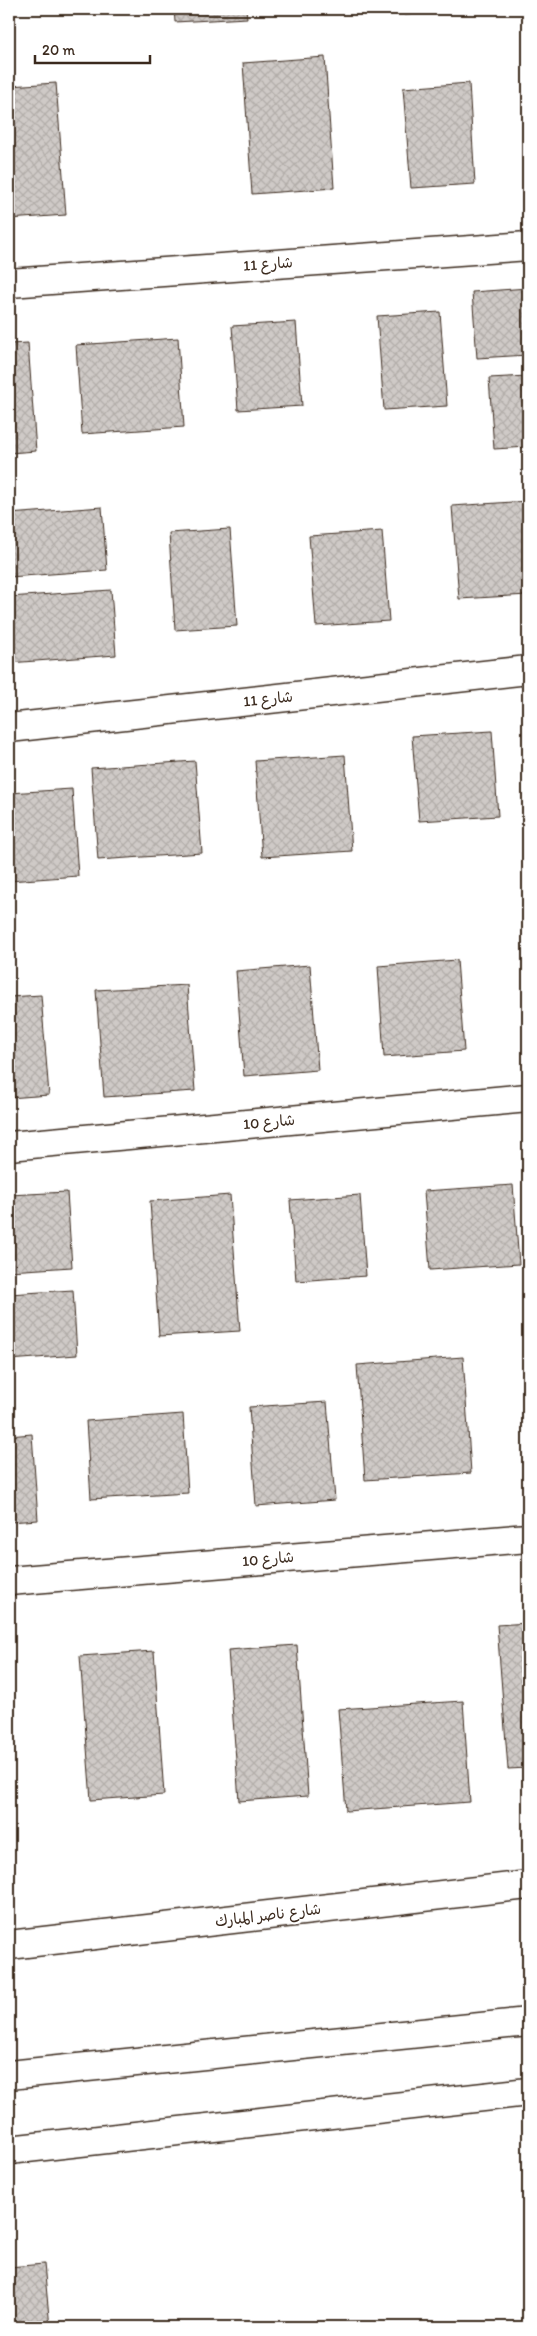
<svg xmlns="http://www.w3.org/2000/svg" width="537" height="2336" font-family="Itim,'Playpen Sans Arabic',sans-serif">
  <style>
    .building { fill: url(#building-cross-hatch); stroke: #3b2a1e }
    .lines { fill: none; stroke-linecap: round; stroke-linejoin: round }
    .minor-casing { stroke: #3b2a1e; stroke-width: 31 }
    .minor { stroke: #fff; stroke-width: 28 }
    .labels { text-anchor: middle; stroke-width: 4; stroke-linejoin: round; paint-order: stroke }
    .street-label { font-size: 15px; fill: #3b2a1e; stroke: #fff }
  </style>
  <defs>
    <pattern id="building-cross-hatch" width="8" height="8" patternUnits="userSpaceOnUse" patternTransform="scale(1.25)"><rect width="8" height="8" fill="#cfcac7"/><path d="M0 0l8 8M0 8l8-8" fill="none" stroke="#b3aeaa"/></pattern>
  </defs>
  <rect width="100%" height="100%" fill="#fff"/>
  <filter id="ink" filterUnits="userSpaceOnUse"><feTurbulence type="fractalNoise" baseFrequency=".02" numOctaves="2"/><feDisplacementMap in="SourceGraphic" scale="10" xChannelSelector="R" yChannelSelector="G"/><feConvolveMatrix kernelMatrix="1 2 1 2 8 2 1 2 1" color-interpolation-filters="sRGB"/></filter>
  <g filter="url(#ink)">
    <path class="building" d="M174,9H246L247,18L175,22Z
      M404,9H492L405,15Z
      M325,57L334,188L252,194L243,63Z
      M56,83L66,215L9,219V86Z
      M469,83L475,184L411,188L403,88Z
      M528,288V355L477,358L472,292Z
      M440,312L447,406L384,410L377,316Z
      M296,322L302,406L238,410L232,326Z
      M178,338L184,427L82,434L76,345Z
      M28,343L36,451L9,453V344Z
      M528,376V447L494,449L489,378Z
      M528,501V595L459,599L452,506Z
      M102,507L107,570L9,577V514Z
      M230,529L237,626L175,630L169,533Z
      M382,531L389,621L316,626L309,536Z
      M111,590L116,655L9,663V597Z
      M492,731L498,816L419,821L412,736Z
      M345,755L352,851L262,857L255,761Z
      M195,761L202,853L98,860L91,768Z
      M72,789L78,876L9,881V793Z
      M524,905H528V965Z
      M457,960L464,1051L384,1057L378,966Z
      M310,965L318,1070L244,1076L236,971Z
      M187,985L195,1091L104,1097L96,990Z
      M41,995L49,1095L9,1098V997Z
      M513,1185L519,1264L430,1270L424,1191Z
      M67,1192L72,1267L9,1271V1195Z
      M230,1195L240,1331L159,1336L150,1201Z
      M360,1195L366,1276L296,1281L290,1200Z
      M73,1290L77,1355L9,1360V1294Z
      M463,1357L471,1473L365,1480L357,1365Z
      M327,1402L335,1500L256,1506L249,1407Z
      M183,1414L188,1493L91,1499L86,1421Z
      M32,1434L38,1520L9,1522V1436Z
      M528,1623V1768L508,1769L497,1625Z
      M297,1645L308,1796L239,1801L228,1650Z
      M154,1651L164,1795L91,1800L80,1656Z
      M463,1701L470,1802L346,1811L338,1709Z
      M44,2264L50,2327H9V2267Z"/>
    <g class="lines">
      <defs>
        <path id="minor" d="M9,283L528,246
          M9,728L528,670
          M9,1146L528,1098
          M9,1581L528,1538
          M9,1945L528,1885
          M9,2075L528,2022
          M9,2150L528,2092"/>
      </defs>
      <use href="#minor" class="minor-casing"/>
      <use href="#minor" class="minor"/>
    </g>
  </g>
  <g class="labels">
    <g class="street-label">
      <text transform="translate(268 264) rotate(-4)" y="5">شارع 11</text>
      <text transform="translate(268 699) rotate(-6)" y="5">شارع 11</text>
      <text transform="translate(269 1122) rotate(-5)" y="5">شارع 10</text>
      <text transform="translate(268 1559) rotate(-5)" y="5">شارع 10</text>
      <text transform="translate(268 1915) rotate(-7)" y="5">شارع ناصر المبارك</text>
    </g>
  </g>
  <rect width="537" height="2336" fill="none" stroke="#fff" stroke-width="30"/>
  <rect x="15" y="15" width="507" height="2306" fill="none" stroke="#3b2a1e" stroke-width="2" filter="url(#ink)"/>
  <path d="M35 55v8h115v-8" fill="none" stroke="#3b2a1e" stroke-width="2.5"/>
  <text x="42" y="55" font-size="15" fill="#3b2a1e" stroke="#ffffff" stroke-width="4" paint-order="stroke">20 m</text>
</svg>
